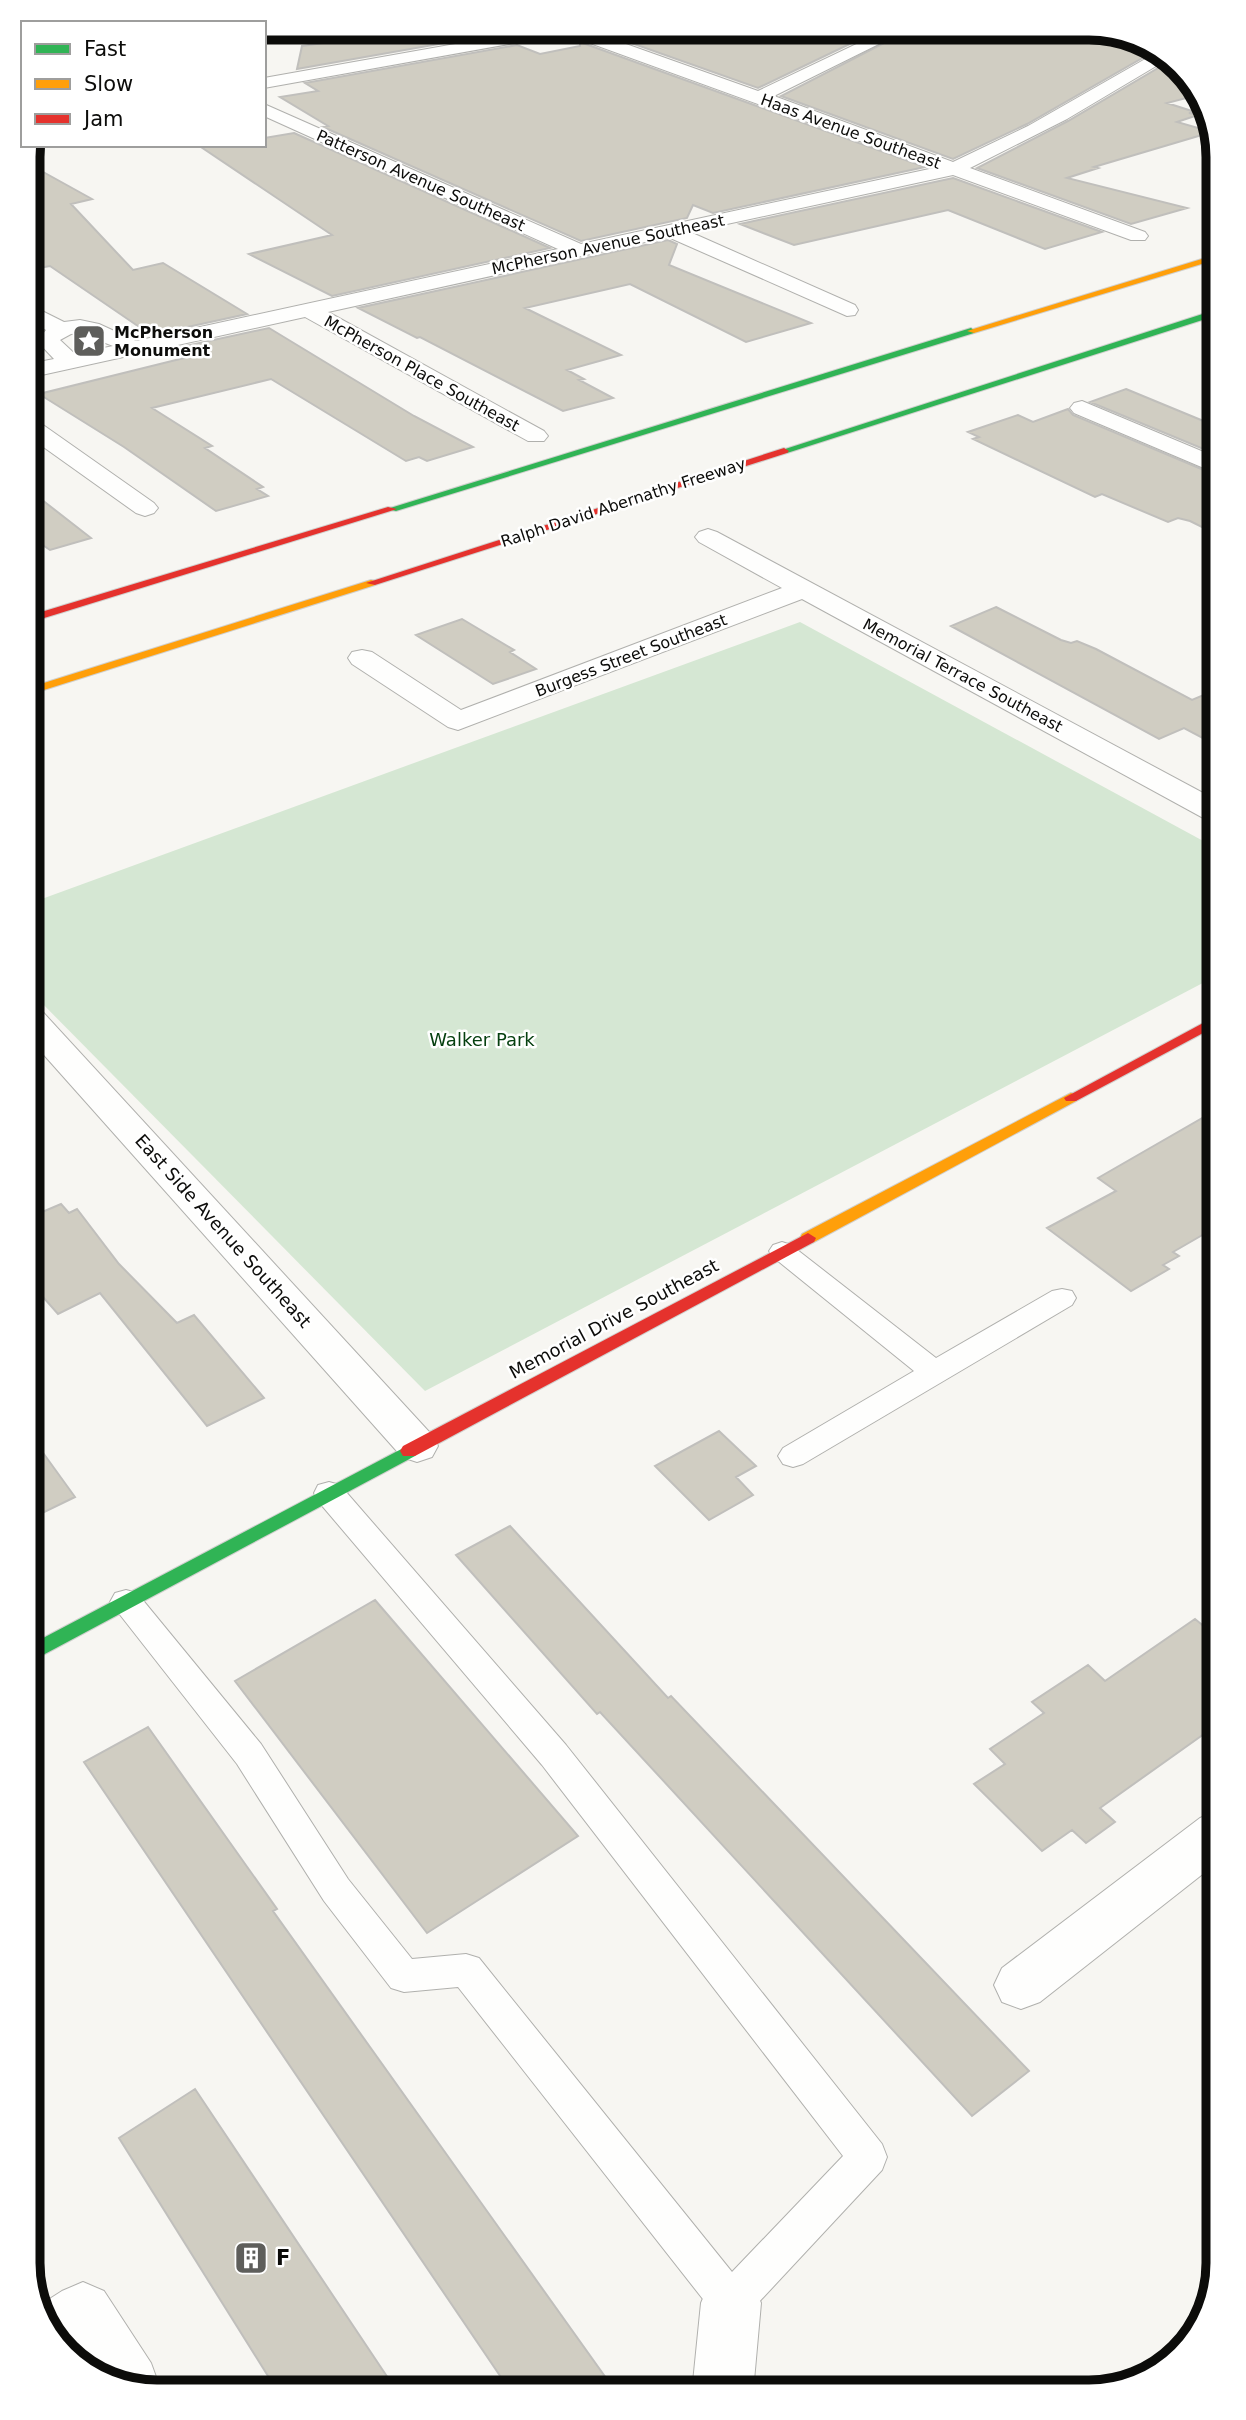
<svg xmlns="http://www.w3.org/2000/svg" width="1246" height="2420" font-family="'DejaVu Sans',sans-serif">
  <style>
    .green { fill: #d5e7d3 }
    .building { fill: #d0cdc2; stroke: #c0bfbc; stroke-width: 2 }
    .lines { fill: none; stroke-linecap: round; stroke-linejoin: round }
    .lane-casing { stroke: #b0b0ad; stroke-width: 2 }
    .street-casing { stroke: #b0b0ad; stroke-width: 2 }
    .fast-casing { stroke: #d0d0ce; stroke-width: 2 }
    .slow-casing { stroke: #d0d0ce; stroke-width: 2 }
    .jam-casing { stroke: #d0d0ce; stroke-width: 2 }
    .lane { fill: #fefefd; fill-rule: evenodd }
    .street { fill: #fefefd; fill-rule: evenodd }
    .fast { fill: #30b455; fill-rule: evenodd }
    .slow { fill: #ff9f0a; fill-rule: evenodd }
    .jam { fill: #e5322d; fill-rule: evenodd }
    .labels { text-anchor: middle; stroke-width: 5; stroke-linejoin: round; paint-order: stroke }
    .far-street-label { font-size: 16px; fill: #0c0c0a; stroke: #fff }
    .far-poi-label { font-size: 16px; font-weight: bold; fill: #0c0c0a; stroke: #fff; text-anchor: start }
    .park-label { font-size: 18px; fill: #064010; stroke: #fff }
    .street-label { font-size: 18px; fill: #0c0c0a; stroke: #fff }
    .near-poi-label { font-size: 21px; font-weight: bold; fill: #0c0c0a; stroke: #fff; text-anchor: start }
    .rim { fill: none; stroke: #0c0c0a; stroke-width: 9 }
  </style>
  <rect width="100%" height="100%" fill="#f7f6f2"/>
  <path class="green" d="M800,622L1218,849V975L425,1391L28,989V904Z"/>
  <path class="building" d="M430,28H470L490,35L297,69L302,46Z
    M589,28H883L758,88Z
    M913,28H1098L1158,49L1027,124L953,159L781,96Z
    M580,42L925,167L713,213L693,205L687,218L581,241L323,127L328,126L280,97L318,91L305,83L517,45L540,54L580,46Z
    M1170,61L1198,95L1167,103L1195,112L1189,113L1198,115L1177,122L1212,132L1094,167L1098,168L1067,178L1187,208L1131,224L977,168L1068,121Z
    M294,133L550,248L332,296L249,254L332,235L198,145H264V138Z
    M28,159L36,168L92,199L71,204L133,270L163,263L247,314L151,335L50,266L28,270Z
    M953,178L1102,232L1045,249L948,210L794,245L740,224Z
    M668,240L677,244L669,265L811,323L746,342L630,284L525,308L621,355L567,370L584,379L579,380L613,398L563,411L420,337L417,338L358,308Z
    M269,328L414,416L473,447L427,461L419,457L406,461L271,379L152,408L212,446L205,448L263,487L257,489L268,496L216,511L124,447L39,394L184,358L172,349Z
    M1126,389L1218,427V455L1090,402Z
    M1068,409L1073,415L1218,476V535L1190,521L1178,518L1168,522L1102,494L1095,497L973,439L979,437L968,432L1018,415L1033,422Z
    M28,489L91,538L50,550L28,535Z
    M996,607L1061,640L1071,643L1077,641L1096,649L1192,700L1218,689V746L1184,728L1159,739L951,626Z
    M462,619L514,650L510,652L536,669L493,684L416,635Z
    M1218,1109V1226L1173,1252L1179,1256L1163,1265L1169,1269L1131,1291L1047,1228L1116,1191L1098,1178Z
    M61,1204L69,1213L77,1209L119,1264L177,1323L194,1315L264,1398L207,1426L100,1293L58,1314L28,1280V1218Z
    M719,1431L756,1466L736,1477L753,1495L709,1520L655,1466Z
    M28,1432L75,1497L28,1520Z
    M510,1526L668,1698L671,1696L1029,2071L972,2116L600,1712L597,1714L456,1555Z
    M375,1600L578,1836L427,1933L235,1681Z
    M1195,1619L1218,1638V1724L1100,1808L1115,1822L1086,1843L1072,1830L1042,1851L974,1784L1005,1764L990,1749L1044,1713L1032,1702L1088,1665L1105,1681Z
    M148,1727L277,1909L273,1911L616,2392H511L84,1762Z
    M195,2089L388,2378L370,2392H278L119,2138Z"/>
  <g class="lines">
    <defs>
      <path id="lane" d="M782,1242L791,1245L936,1358L1052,1291L1062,1289L1072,1291L1076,1298L1072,1305L803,1464L793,1467L783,1464L778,1456L783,1448L914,1371L773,1257L769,1251L773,1245Z
        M329,1482L340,1485L566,1745L882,2144L887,2157L882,2170L745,2317L731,2323L717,2317L458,1987L404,1992L391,1988L324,1901L237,1764L110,1602L115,1593L126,1590L137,1593L261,1744L348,1879L412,1959L466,1954L479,1958L732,2272L843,2156L542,1765L318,1501L314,1493L318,1485Z"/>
      <path id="street" d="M545,28H581L758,91L890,28H911L774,96L953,162L1028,126L1161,50L1168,59L1067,119L970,168L1145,232L1148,236L1145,240H1131L953,175L690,232L855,305L858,310L855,315L847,316L668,237L328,312L544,431L548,436L544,441H528L305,317L28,378V364L54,359L37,341L46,330L28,319V304L64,322L80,320L99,324L136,341L558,249L264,116V104L581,244L934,168L565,34L264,88V78ZM80,333L113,346L75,354L60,340L71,334Z
        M1082,401L1218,458V474L1074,413L1070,408L1074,403Z
        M28,418L36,420L154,503L158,508L154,513L145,516L136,513L28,436Z
        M708,529L717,532L1218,801V822L1207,820L802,599L458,730L448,727L352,664L348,658L352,652L362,650L372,652L461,710L782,588L699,542L695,537L699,532Z
        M28,1006L40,1009L432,1435L438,1446L432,1457L417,1462L402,1457L28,1037Z
        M1218,1811V1862L1040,2002L1021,2009L1002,2002L994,1985L1002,1968L1200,1818Z
        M731,2273L752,2282L761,2303L753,2392H692L701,2303L710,2282Z
        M83,2282L104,2291L151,2363L159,2385L157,2392H149L85,2370L74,2352L71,2353L38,2313L37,2307L62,2291Z"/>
      <path id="fast" d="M1218,309V315L787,453L779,451Z
        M971,328L975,331L974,333L396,511L387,509Z
        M409,1445L415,1446L418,1451L415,1456L28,1663V1646Z"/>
      <path id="slow" d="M1218,254V259L974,333L967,331Z
        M371,580L375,581V585L28,695V688Z
        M1071,1093L1076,1095L1078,1098L1076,1101L814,1242L808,1243L800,1238L802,1234Z"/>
      <path id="jam" d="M784,448L789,451L787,453L375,585L366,583Z
        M388,507L397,509L28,623V616Z
        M1218,1015V1025L1076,1101H1066L1064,1098Z
        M808,1233L816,1238L814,1242L415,1456H403L400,1451L403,1446Z"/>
    </defs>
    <use href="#lane" class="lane-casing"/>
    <use href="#street" class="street-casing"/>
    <use href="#fast" class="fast-casing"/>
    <use href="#slow" class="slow-casing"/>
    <use href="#jam" class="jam-casing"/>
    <use href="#lane" class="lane"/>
    <use href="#street" class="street"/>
    <use href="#fast" class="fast"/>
    <use href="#slow" class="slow"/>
    <use href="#jam" class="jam"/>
  </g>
  <defs>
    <symbol id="sight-square" viewBox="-11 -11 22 22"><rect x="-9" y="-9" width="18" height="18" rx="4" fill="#5e5e5b" stroke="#fff"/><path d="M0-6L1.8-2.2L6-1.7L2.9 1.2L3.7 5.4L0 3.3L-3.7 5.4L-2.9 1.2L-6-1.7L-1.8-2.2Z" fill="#fff"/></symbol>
    <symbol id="building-square" viewBox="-11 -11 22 22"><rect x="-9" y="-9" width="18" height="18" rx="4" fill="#5e5e5b" stroke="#fff"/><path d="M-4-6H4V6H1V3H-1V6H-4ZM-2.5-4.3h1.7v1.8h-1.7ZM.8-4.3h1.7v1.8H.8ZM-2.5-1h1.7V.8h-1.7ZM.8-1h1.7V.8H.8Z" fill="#fff"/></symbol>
  </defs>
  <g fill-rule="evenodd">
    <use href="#sight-square" x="70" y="322" width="38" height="38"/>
    <use href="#building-square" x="232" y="2239" width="38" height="38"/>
  </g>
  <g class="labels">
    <g class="far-street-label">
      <text transform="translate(851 131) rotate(20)" y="6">Haas Avenue Southeast</text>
      <text transform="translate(421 180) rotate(24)" y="6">Patterson Avenue Southeast</text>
      <text transform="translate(608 244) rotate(-12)" y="6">McPherson Avenue Southeast</text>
      <text transform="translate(422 373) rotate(29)" y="6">McPherson Place Southeast</text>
      <text transform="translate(623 502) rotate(-18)" y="6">Ralph David Abernathy Freeway</text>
      <text transform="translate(631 655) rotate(-21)" y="6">Burgess Street Southeast</text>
      <text transform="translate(963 675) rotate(28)" y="6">Memorial Terrace Southeast</text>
    </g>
    <g class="far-poi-label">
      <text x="114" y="338">McPherson<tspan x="114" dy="18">Monument</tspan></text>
    </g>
    <g class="park-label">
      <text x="482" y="1046">Walker Park</text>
    </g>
    <g class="street-label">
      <text transform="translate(223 1231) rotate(48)" y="6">East Side Avenue Southeast</text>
      <text transform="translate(614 1319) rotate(-28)" y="6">Memorial Drive Southeast</text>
    </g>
    <g class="near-poi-label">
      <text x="276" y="2265">F</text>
    </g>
  </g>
  <path d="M0 0H1246V2420H0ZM157 40H1089A117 117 0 0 1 1206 157V2263A117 117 0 0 1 1089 2380H157A117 117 0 0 1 40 2263V157A117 117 0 0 1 157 40Z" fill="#fff" fill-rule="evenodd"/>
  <path class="rim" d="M157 40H1089A117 117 0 0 1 1206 157V2263A117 117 0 0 1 1089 2380H157A117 117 0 0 1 40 2263V157A117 117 0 0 1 157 40Z"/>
  <rect x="21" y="21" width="245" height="126" fill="#ffffff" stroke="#9e9e9d" stroke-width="2"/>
  <rect x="35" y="44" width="35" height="10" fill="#30b455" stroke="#9e9e9d" stroke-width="2"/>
  <text x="84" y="56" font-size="21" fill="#0c0c0a">Fast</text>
  <rect x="35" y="79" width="35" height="10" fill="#ff9f0a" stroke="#9e9e9d" stroke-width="2"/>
  <text x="84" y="91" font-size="21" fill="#0c0c0a">Slow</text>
  <rect x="35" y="114" width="35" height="10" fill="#e5322d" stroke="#9e9e9d" stroke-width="2"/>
  <text x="84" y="126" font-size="21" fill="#0c0c0a">Jam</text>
</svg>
